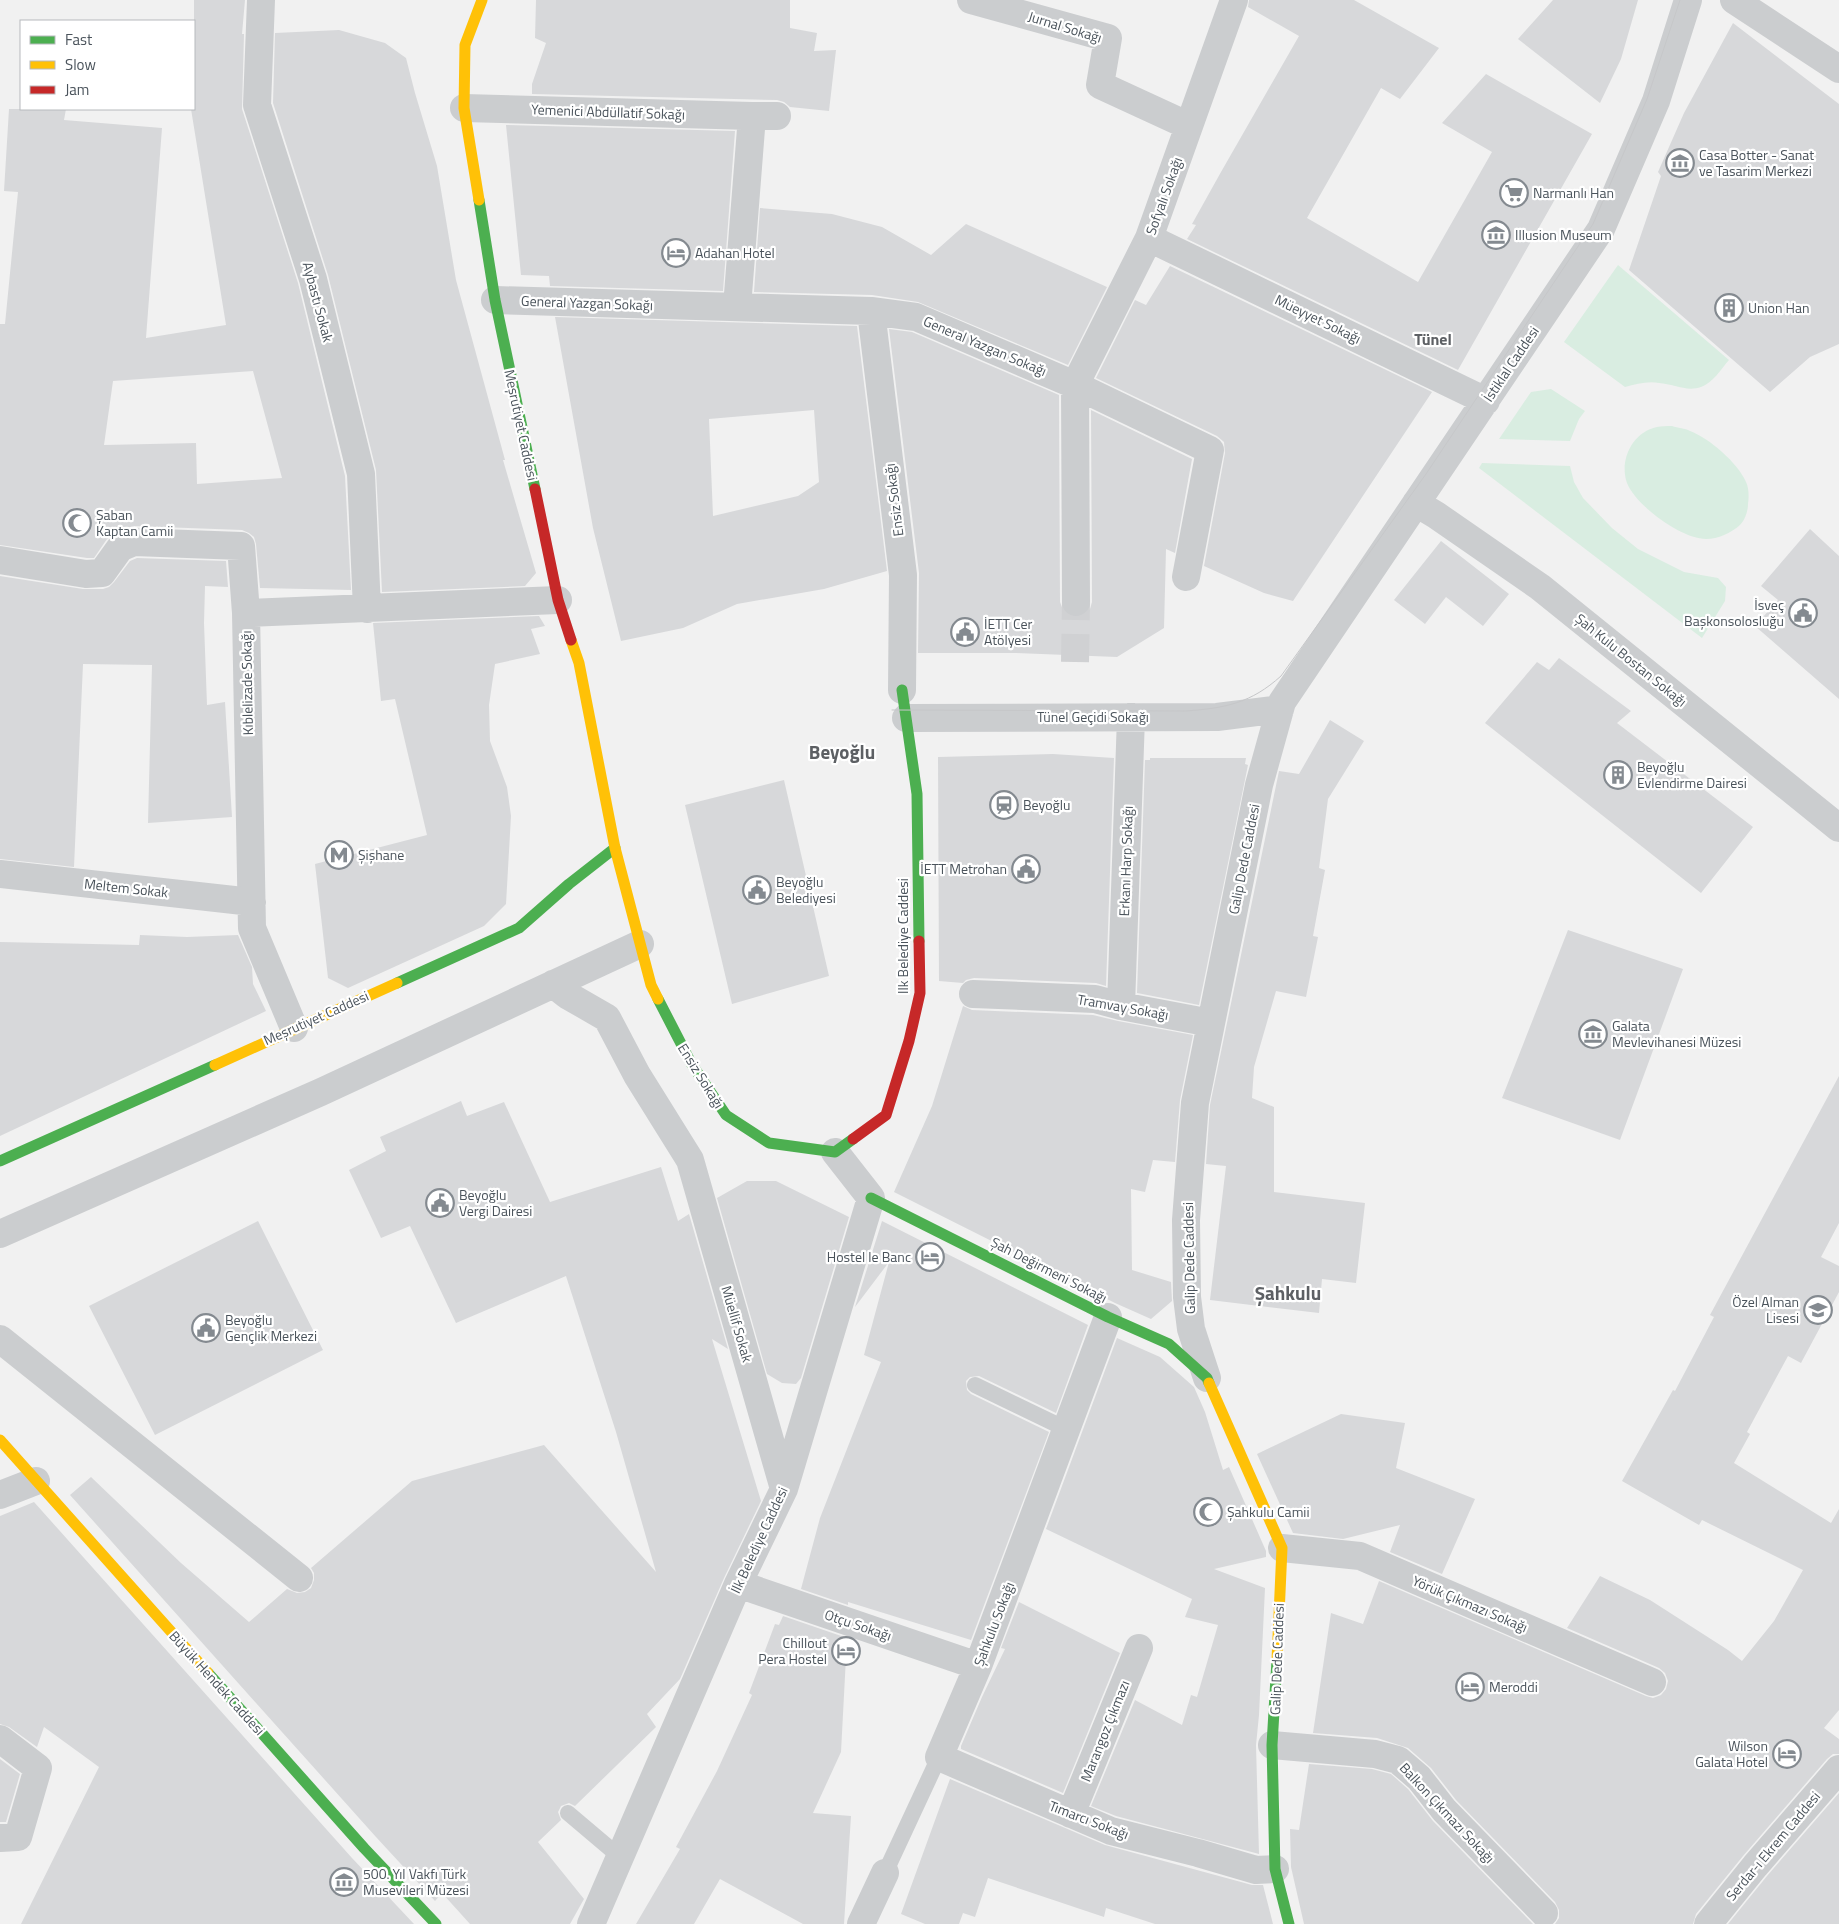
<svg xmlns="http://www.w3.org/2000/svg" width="1839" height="1924" font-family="'Titillium Web',sans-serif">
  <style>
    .green { fill: #d9ede1 }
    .building { fill: #d7d8da; fill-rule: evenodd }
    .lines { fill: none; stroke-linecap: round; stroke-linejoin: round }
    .street-tunnel { stroke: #d0d1d3; stroke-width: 28; stroke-dasharray: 28 14; stroke-linecap: butt }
    .lane { stroke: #cbcdcf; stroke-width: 16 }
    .street { stroke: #cbcdcf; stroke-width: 28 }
    .fast { stroke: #4caf50; stroke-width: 11 }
    .slow { stroke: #ffc107; stroke-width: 11 }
    .jam { stroke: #c62828; stroke-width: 11 }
    .tram { stroke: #c6c7c9; stroke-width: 1 }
    .labels { text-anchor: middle; stroke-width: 4.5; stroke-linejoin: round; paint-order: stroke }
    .street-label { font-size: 14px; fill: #4a535b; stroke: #fff }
    .poi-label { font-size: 14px; fill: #4a535b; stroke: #fff; text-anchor: start }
    .quarter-label { font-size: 16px; font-weight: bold; fill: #5d6064; stroke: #fff }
    .district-label { font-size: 19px; font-weight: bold; fill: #5d6064; stroke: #fff }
  </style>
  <rect width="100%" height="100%" fill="#f1f1f1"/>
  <path class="green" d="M1618,265L1729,360C1721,369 1713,383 1701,387C1687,392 1673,384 1659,383C1648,381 1636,384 1625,387L1564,342Z
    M1551,389L1585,411L1579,419L1570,441L1499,439L1531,392Z
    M1672,426C1678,428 1685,428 1690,431C1709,438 1738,463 1746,482C1749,488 1749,497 1748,504C1748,511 1745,520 1740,525C1731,533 1718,539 1706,539C1682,539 1636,506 1627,483C1619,461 1632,432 1657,427C1661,426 1667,426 1672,426Z
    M1482,463L1570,466L1574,482L1583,498L1612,528L1638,549L1684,572L1718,578L1726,587L1725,601L1702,638L1479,468Z"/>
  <path class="building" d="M194,0H245L242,34H244L242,109L298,283L345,476L351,590L260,588L256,544L254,537L249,533L242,530L134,526L113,534L107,539L94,558H87L0,545V324H5L18,192L4,191L9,109H66L64,120L162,128L146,338L226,325L191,109H194ZM253,371L282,478L197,484L196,443L104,445L113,381Z
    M536,0H790V28L817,33L814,51L836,50L829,111L790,107L784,102L777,100L532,94V84L546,43L535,38Z
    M1249,0H1354L1439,48L1400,99L1381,88L1307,218L1418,282L1492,152L1442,123L1486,74L1592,134L1458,370L1187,239L1196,225L1192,224L1221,172L1299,36L1248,7Z
    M1553,0H1638L1621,59L1600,103L1518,39Z
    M1733,23L1839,104V344L1810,357L1770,392L1629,270L1661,176L1658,172L1684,113Z
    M339,30L385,43L406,58L415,93L437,166L456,280L505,460H503L536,573L525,586L382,592L376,470L328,275L273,103L275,33Z
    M506,125L735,131L723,291L550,286L549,276L521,275Z
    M760,208L832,214L882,227L931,255L966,224L1107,287L1068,365L918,302L872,295L754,292Z
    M1170,266L1432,392L1293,601L1264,593L1204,566L1225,453L1224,442L1217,436L1096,378L1135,300L1146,305Z
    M555,317L857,326L887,571L824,589L737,604L683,628L621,641L593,528ZM814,410L819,482L798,496L713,516L709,419Z
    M889,329L912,332L1059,395L1060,602L1063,610L1069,616L1077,618L1084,615L1090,609L1092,602L1091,410L1192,459L1175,553L1166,549L1164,628L1117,657L1015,653H918L919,573Z
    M1810,529L1839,556V699L1755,626L1778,600L1761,586Z
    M1441,541L1509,594L1483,626L1446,597L1425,624L1394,600Z
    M137,558L226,561L228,587L205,586L204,623L207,705L225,702L232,817L148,823L152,665L83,664L74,867L0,859V576L83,589H103L109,587L114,582L130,561Z
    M539,616L545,626L531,629L540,654L495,664L489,705L490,741L507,787L511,816L506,904L484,926L348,988L328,978L315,864L427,835L395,699L381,701L373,623Z
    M1559,658L1631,711L1617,723L1753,827L1701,893L1485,723L1537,662L1549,670Z
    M1330,720L1364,741L1328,799L1319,868L1325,870L1313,936L1318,937L1306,997L1276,991L1254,1067L1252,1098L1274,1107V1192L1365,1203L1356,1283L1322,1279L1319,1313L1210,1300L1226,1166L1206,1164L1210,1105L1279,771L1299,774Z
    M1053,754L1114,758L1106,986L1096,983L974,978L966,980L963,983L939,981L938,757Z
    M1150,758H1246L1245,764L1248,765L1199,1005L1137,993L1145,760H1150Z
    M784,780L829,976L732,1004L685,805Z
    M1568,930L1683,969L1620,1140L1502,1098Z
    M140,935L187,937L238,935L252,967L253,984L266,1011L0,1136V942L139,945Z
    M963,1006L972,1010L1093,1015L1118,1021L1193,1035L1180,1100L1175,1162L1153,1160L1145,1192L1131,1189L1132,1270L1171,1282L1172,1301L1151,1319L1115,1303L894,1192L932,1106Z
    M1839,1076V1223L1821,1257L1839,1266V1292L1801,1363L1788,1356L1747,1432L1750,1434L1734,1463L1831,1523L1839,1509V1710L1824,1728L1839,1739V1754H1833L1827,1759L1743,1856L1696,1914L1693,1924H1555L1559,1918V1910L1555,1902L1456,1800L1431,1768L1408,1748L1377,1738L1313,1733L1331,1613L1363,1624L1379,1581L1646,1696L1653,1698L1661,1695L1666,1689L1668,1681L1665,1673L1659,1668L1567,1628L1600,1576L1650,1600L1728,1650L1742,1661L1774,1621L1803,1570L1702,1520L1699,1525L1622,1481L1673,1390L1675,1391L1714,1317L1710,1315Z
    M461,1101L467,1116L504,1102L550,1202L661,1167L678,1221L689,1214L728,1349L712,1339L761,1501L724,1578L680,1679L647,1714L656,1727L575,1806L569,1803L561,1806L558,1812L561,1820L538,1842L584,1899L570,1924H470L442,1893L435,1901L376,1837L70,1495L91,1477L181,1563L249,1622L287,1589L297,1593L305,1592L311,1588L314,1580V1573L311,1568L412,1481L544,1445L656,1572L616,1432L566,1276L456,1323L410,1226L381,1238L349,1170L386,1151L380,1137Z
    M747,1181H776L849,1217L801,1378L796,1384L782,1383L767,1374L717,1198Z
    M258,1221L323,1350L155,1435L89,1306Z
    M882,1221L1088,1325L1056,1413L979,1376L970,1377L966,1381L967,1390L971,1394L1049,1432L971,1640L848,1602V1605L801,1589L820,1518L881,1362L864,1355L889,1262L855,1307Z
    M1117,1338L1160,1357L1194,1387L1205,1412L1223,1470L1229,1467L1266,1551V1557L1214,1569L1265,1588L1259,1715L1256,1745L1259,1854L1116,1816L1091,1806L1135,1700L1182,1725L1191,1695L1197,1697L1218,1625L1185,1617L1192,1599L1046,1529Z
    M1341,1414L1405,1423L1396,1468L1475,1499L1442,1574L1390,1552L1400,1525L1343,1539L1293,1533L1257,1454Z
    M34,1502L352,1858L414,1924H21L99,1767L44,1727L37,1747L9,1727L0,1724V1516Z
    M1019,1602L1120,1653L1063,1793L961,1749V1746L982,1697L1005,1649L1001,1648Z
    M783,1616L847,1638L841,1752L813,1813L851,1816L844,1924H803L720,1879L694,1924H636L680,1849L676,1847L717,1771L752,1695L749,1693L775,1624L779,1625Z
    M0,1759L20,1774L6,1822H0Z
    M1309,1764L1372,1769L1391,1774L1408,1789L1433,1821L1533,1924H1304L1291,1867L1290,1829L1299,1830Z
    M950,1779L1105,1845L1252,1885H1263L1273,1924H1155L1106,1908L1104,1917L988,1878L975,1917L963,1913L959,1924H925L901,1914Z
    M1839,1793V1924H1728L1767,1876Z"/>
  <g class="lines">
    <path class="street-tunnel" d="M1075,662L1076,602"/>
    <path class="lane" d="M975,1385L1066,1429
      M568,1813L620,1857
      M885,1873L939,1757"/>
    <path class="street" d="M261,0L257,105L313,279L361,474L367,609
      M971,0L1108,38L1100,85L1189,126
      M1734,0L1839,69
      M464,108L752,116L737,307
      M752,116H777
      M1149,238L1486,401
      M495,300L871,311L916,317L1075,385L1210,450L1186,577
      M871,311L903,575L902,690
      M1416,503L1436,515L1540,587L1839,828
      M0,560L86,574L102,573L120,548L134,542L241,546L246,613L252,928L294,1028
      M1076,602L1075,385L1149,238L1234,0
      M246,613L558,600
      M906,718L1217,717L1280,709
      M0,874L252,902
      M553,984L567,995L607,1018L637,1075L690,1160L784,1489
      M973,994L1095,999L1121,1006L1211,1023
      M1121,1006L1131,717
      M0,1234L321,1092L640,944
      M1108,1317L978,1666L939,1757L1111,1831L1198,1853L1256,1870L1275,1869
      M0,1339L299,1578
      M1207,1378L1191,1329L1187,1297L1186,1220L1195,1103L1259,785L1282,702L1601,229L1656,101L1688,0
      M0,1495L36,1481
      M1282,1548L1360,1556L1652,1682
      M738,1584L978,1666
      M0,1739L38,1768L18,1837L0,1838
      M1272,1745L1375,1754L1398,1760L1419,1778L1444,1810L1544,1913
      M1071,1814L1139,1648
      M591,1924L738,1584L784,1489L871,1198L835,1152
      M861,1924L885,1873
      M1708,1924L1755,1866L1839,1769"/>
    <path class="fast" d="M479,200L495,300L535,489
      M902,690L917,794L919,941
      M397,983L519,928L569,884L615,848
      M658,999L691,1063L726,1115L769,1143L835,1152L853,1139
      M0,1161L215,1065
      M871,1198L1108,1317L1169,1344L1207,1378L1209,1383
      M1277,1660L1272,1745L1275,1869L1289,1924
      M208,1673L364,1848L436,1924"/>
    <path class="slow" d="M479,200L464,108L465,45L482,0
      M571,640L579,663L615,848L651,985L658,999
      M215,1065L397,983
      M1209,1383L1282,1548L1277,1660
      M0,1440L208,1673"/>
    <path class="jam" d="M535,489L558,600L571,640
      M853,1139L886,1115L909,1041L920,993L919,941"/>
    <path class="tram" d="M892,710L1186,711C1226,708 1251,703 1281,676L1426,474L1593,224L1647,99L1680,0"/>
  </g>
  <defs>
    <symbol id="museum-ring" viewBox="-11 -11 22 22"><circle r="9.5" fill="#fff" stroke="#848a90" stroke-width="1.5"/><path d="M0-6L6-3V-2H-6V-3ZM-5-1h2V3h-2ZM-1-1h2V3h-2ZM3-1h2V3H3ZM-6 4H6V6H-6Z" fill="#848a90"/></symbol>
    <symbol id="supermarket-ring" viewBox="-11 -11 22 22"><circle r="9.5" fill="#fff" stroke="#848a90" stroke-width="1.5"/><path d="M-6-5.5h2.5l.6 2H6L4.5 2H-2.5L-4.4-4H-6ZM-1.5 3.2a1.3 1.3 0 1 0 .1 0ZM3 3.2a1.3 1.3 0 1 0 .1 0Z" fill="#848a90"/></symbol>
    <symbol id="hotel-ring" viewBox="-11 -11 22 22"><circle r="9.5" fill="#fff" stroke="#848a90" stroke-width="1.5"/><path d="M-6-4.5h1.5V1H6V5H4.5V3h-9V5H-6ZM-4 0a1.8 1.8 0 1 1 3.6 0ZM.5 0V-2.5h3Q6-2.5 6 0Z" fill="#848a90"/></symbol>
    <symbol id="building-ring" viewBox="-11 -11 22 22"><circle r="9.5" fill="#fff" stroke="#848a90" stroke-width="1.5"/><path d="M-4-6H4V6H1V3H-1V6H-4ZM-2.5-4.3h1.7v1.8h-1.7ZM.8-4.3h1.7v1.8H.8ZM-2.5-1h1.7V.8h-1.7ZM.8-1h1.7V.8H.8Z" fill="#848a90"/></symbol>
    <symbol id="mosque-ring" viewBox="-11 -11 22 22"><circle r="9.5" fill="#fff" stroke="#848a90" stroke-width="1.5"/><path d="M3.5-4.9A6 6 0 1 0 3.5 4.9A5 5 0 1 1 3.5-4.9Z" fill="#848a90"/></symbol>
    <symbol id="civic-ring" viewBox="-11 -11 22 22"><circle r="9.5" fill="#fff" stroke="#848a90" stroke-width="1.5"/><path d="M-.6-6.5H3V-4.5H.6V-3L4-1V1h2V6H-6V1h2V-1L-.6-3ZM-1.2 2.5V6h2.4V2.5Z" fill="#848a90"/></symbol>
    <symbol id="station-ring" viewBox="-11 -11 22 22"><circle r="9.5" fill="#fff" stroke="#848a90" stroke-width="1.5"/><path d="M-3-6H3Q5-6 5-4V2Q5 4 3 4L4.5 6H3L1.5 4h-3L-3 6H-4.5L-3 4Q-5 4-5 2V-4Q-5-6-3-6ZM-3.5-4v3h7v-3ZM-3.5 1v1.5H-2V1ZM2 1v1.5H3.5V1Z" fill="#848a90"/></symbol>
    <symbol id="metro-ring" viewBox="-11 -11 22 22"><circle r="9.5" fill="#fff" stroke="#848a90" stroke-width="1.5"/><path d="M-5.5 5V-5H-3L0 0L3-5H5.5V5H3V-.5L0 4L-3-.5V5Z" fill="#848a90"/></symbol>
    <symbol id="school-ring" viewBox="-11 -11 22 22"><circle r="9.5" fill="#fff" stroke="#848a90" stroke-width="1.5"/><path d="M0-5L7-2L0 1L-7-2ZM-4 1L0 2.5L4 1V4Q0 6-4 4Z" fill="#848a90"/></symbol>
  </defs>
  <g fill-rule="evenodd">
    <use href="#museum-ring" x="1664" y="147" width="32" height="32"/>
    <use href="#supermarket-ring" x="1498" y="177" width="32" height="32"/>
    <use href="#museum-ring" x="1480" y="219" width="32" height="32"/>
    <use href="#hotel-ring" x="660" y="237" width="32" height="32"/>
    <use href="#building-ring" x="1713" y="292" width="32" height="32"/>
    <use href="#mosque-ring" x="61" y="507" width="32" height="32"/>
    <use href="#civic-ring" x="1787" y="597" width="32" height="32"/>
    <use href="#civic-ring" x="949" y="616" width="32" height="32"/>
    <use href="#building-ring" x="1602" y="759" width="32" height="32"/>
    <use href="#station-ring" x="988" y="789" width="32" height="32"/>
    <use href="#metro-ring" x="323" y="839" width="32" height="32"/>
    <use href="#civic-ring" x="1010" y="853" width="32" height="32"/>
    <use href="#civic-ring" x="741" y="874" width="32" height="32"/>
    <use href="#museum-ring" x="1577" y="1018" width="32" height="32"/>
    <use href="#civic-ring" x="424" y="1187" width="32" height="32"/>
    <use href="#hotel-ring" x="914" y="1241" width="32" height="32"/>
    <use href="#school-ring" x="1802" y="1294" width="32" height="32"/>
    <use href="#civic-ring" x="190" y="1312" width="32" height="32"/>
    <use href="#mosque-ring" x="1192" y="1496" width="32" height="32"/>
    <use href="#hotel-ring" x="830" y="1635" width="32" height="32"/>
    <use href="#hotel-ring" x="1454" y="1671" width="32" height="32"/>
    <use href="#hotel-ring" x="1771" y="1738" width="32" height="32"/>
    <use href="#museum-ring" x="328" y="1866" width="32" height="32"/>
  </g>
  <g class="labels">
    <g class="street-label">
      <text transform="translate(1065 27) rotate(17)" y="5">Jurnal Sokağı</text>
      <text transform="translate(608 112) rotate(2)" y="5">Yemenici Abdüllatif Sokağı</text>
      <text transform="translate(1164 196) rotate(-70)" y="5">Sofyalı Sokağı</text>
      <text transform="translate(318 302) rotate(75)" y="5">Aybastı Sokak</text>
      <text transform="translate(587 303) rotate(2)" y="5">General Yazgan Sokağı</text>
      <text transform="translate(1318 319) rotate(26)" y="5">Müeyyet Sokağı</text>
      <text transform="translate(985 346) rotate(23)" y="5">General Yazgan Sokağı</text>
      <text transform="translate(1511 364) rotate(-56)" y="5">İstiklal Caddesi</text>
      <text transform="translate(521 425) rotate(78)" y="5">Meşrutiyet Caddesi</text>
      <text transform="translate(894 500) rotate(-97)" y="5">Ensiz Sokağı</text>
      <text transform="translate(1631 660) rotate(39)" y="5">Şah Kulu Bostan Sokağı</text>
      <text transform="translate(247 683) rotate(-91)" y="5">Kıblelizade Sokağı</text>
      <text x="1093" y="722">Tünel Geçidi Sokağı</text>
      <text transform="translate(1244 859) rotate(-79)" y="5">Galip Dede Caddesi</text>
      <text transform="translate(1126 861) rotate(-88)" y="5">Erkanı Harp Sokağı</text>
      <text transform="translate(126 888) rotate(6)" y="5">Meltem Sokak</text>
      <text transform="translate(903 936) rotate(-90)" y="5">Ilk Belediye Caddesi</text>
      <text transform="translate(1123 1007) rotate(10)" y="5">Tramvay Sokağı</text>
      <text transform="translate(316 1018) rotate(-24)" y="5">Meşrutiyet Caddesi</text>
      <text transform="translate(701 1076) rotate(58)" y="5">Ensiz Sokağı</text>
      <text transform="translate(1189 1258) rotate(-91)" y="5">Galip Dede Caddesi</text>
      <text transform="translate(1049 1270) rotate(27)" y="5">Şah Değirmeni Sokağı</text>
      <text transform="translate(737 1324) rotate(74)" y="5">Müellif Sokak</text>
      <text transform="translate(759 1540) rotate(-65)" y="5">İlk Belediye Caddesi</text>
      <text transform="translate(1470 1604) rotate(23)" y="5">Yörük Çıkmazı Sokağı</text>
      <text transform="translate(994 1624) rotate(-69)" y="5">Şahkulu Sokağı</text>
      <text transform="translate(858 1625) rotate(19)" y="5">Otçu Sokağı</text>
      <text transform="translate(1277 1659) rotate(-88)" y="5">Galip Dede Caddesi</text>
      <text transform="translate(217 1683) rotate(48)" y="5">Büyük Hendek Caddesi</text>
      <text transform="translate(1105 1731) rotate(-68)" y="5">Marangoz Çıkmazı</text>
      <text transform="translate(1447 1813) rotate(47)" y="5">Balkon Çıkmazı Sokağı</text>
      <text transform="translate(1089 1820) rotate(21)" y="5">Tımarcı Sokağı</text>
      <text transform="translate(1773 1846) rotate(-50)" y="5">Serdar-ı Ekrem Caddesi</text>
    </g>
    <g class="poi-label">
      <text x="1699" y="160">Casa Botter - Sanat<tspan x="1699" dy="16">ve Tasarim Merkezi</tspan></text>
      <text x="1533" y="198">Narmanlı Han</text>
      <text x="1515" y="240">Illusion Museum</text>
      <text x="695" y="258">Adahan Hotel</text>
      <text x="1748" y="313">Union Han</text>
      <text x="96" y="520">Şaban<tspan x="96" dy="16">Kaptan Camii</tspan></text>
      <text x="1784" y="610" text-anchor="end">İsveç<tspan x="1784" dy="16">Başkonsolosluğu</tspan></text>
      <text x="984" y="629">İETT Cer<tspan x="984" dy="16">Atölyesi</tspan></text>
      <text x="1637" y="772">Beyoğlu<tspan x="1637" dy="16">Evlendirme Dairesi</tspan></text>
      <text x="1023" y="810">Beyoğlu</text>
      <text x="358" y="860">Şişhane</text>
      <text x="1007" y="874" text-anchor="end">İETT Metrohan</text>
      <text x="776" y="887">Beyoğlu<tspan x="776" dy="16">Belediyesi</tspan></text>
      <text x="1612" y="1031">Galata<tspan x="1612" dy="16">Mevlevihanesi Müzesi</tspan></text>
      <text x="459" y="1200">Beyoğlu<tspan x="459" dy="16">Vergi Dairesi</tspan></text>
      <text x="911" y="1262" text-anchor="end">Hostel le Banc</text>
      <text x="1799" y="1307" text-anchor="end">Özel Alman<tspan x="1799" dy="16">Lisesi</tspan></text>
      <text x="225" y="1325">Beyoğlu<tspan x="225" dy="16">Gençlik Merkezi</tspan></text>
      <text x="1227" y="1517">Şahkulu Camii</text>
      <text x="827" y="1648" text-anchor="end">Chillout<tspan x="827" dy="16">Pera Hostel</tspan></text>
      <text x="1489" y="1692">Meroddi</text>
      <text x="1768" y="1751" text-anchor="end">Wilson<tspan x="1768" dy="16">Galata Hotel</tspan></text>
      <text x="363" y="1879">500. Yıl Vakfı Türk<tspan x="363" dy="16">Musevileri Müzesi</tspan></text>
    </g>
    <g class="quarter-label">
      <text x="1433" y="345">Tünel</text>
    </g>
    <g class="district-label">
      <text x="842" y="759">Beyoğlu</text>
      <text x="1288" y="1300">Şahkulu</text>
    </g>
  </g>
  <rect x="20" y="20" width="175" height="90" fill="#ffffff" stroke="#b7babd"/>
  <rect x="30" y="36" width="25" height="8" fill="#4caf50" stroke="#b7babd"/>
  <text x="65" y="45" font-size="15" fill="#4a535b">Fast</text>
  <rect x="30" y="61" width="25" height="8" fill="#ffc107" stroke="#b7babd"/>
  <text x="65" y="70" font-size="15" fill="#4a535b">Slow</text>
  <rect x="30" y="86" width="25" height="8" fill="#c62828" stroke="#b7babd"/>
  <text x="65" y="95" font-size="15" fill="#4a535b">Jam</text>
</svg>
